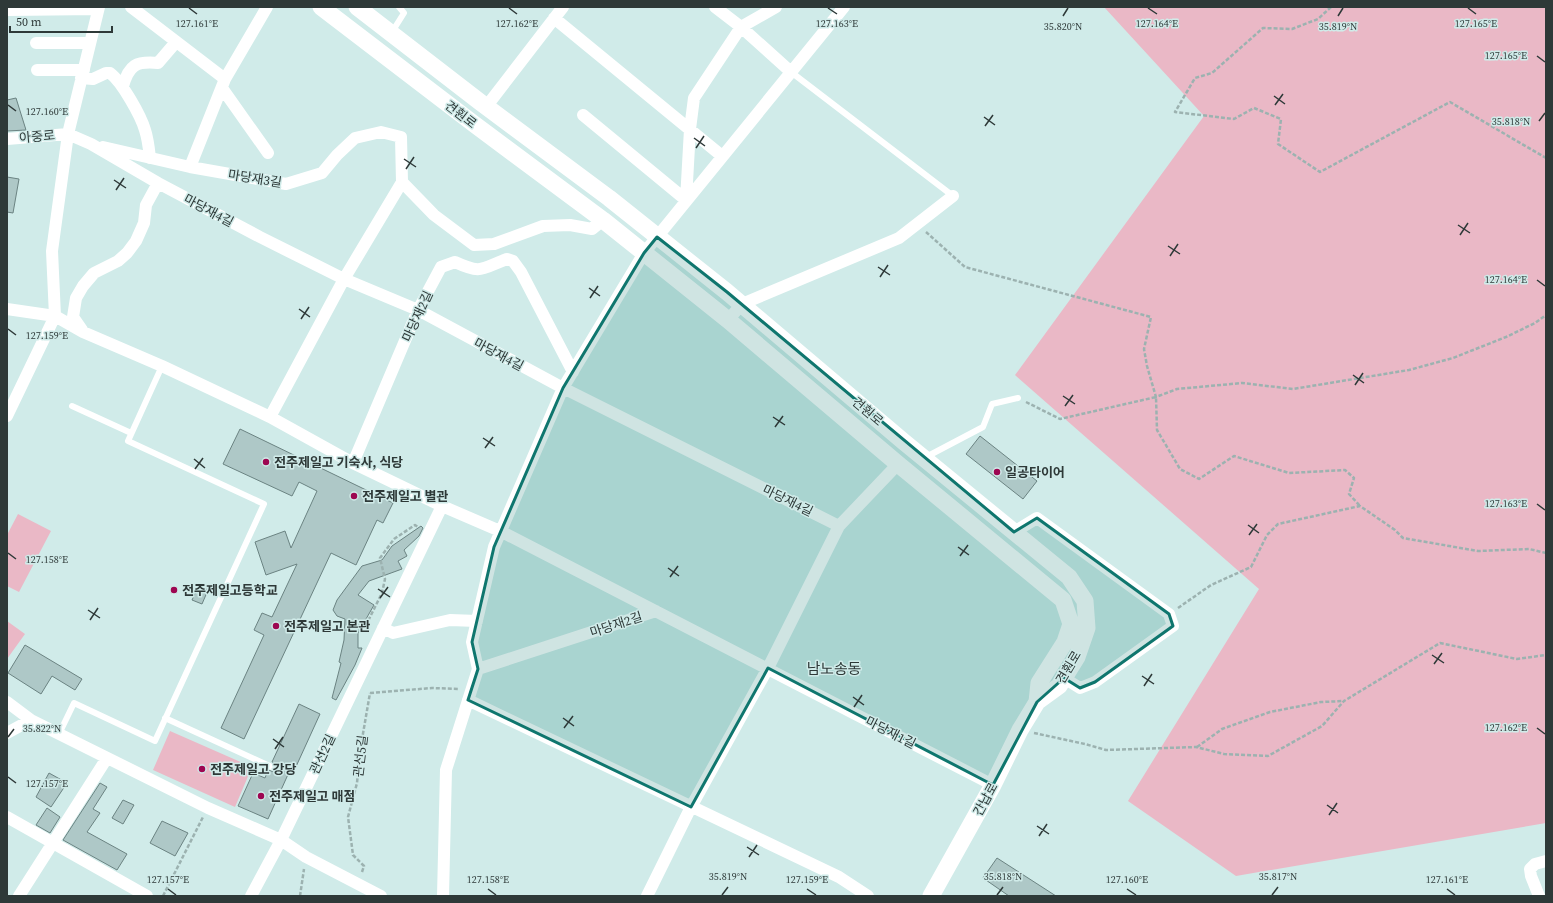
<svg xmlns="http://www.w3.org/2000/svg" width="1553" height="903" font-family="'Source Serif 4','Noto Sans KR',serif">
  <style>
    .green { fill: #eab8c6 }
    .building { fill: #aec8c7; stroke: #6b8382 }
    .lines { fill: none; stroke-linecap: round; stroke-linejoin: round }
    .path { stroke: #9cb2b0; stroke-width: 2.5; stroke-dasharray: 4 2; stroke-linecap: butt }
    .lane { stroke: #fff; stroke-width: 6 }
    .street { stroke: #fff; stroke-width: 12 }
    .secondary { stroke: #fff; stroke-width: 17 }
    .marked { fill: #0f766e; fill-opacity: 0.2; stroke: #0f766e; stroke-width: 3; stroke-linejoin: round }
    .ticks { fill: none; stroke: #2e3938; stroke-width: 1.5 }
    .poi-dot { fill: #9d0651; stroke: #d0ebe9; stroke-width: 1.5 }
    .labels { text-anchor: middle; stroke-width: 3; stroke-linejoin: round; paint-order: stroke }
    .street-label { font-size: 13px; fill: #2e3938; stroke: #d0ebe9 }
    .poi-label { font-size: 13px; font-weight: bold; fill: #2e3938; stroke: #d0ebe9; text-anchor: start }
    .quarter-label { font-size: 15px; fill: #2e3938; stroke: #d0ebe9 }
    .ticks-label { font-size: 10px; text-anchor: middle; fill: #2e3938; stroke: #d0ebe9; stroke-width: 3; stroke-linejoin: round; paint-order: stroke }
  </style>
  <rect width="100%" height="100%" fill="#d0ebe9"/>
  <path class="green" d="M1104,7H1546V823L1236,876L1128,801L1259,589L1015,375L1204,116Z
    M18,514L51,531L19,592L7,586V535Z
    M7,621L25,634L7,659Z
    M170,731L252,767L235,807L153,770Z"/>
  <path class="building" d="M16,98L26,130L7,131V100Z
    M7,177L19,179L13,213L7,212Z
    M240,429L393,503L383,523L377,520L356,565L331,553L244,739L221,728L264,635L254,630L262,613L272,617L297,564L266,575L255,542L285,531L291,548L317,491L299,482L292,496L223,464Z
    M980,436L1037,481L1023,499L966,454Z
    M421,526L423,528L419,536L404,550L407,556L398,561L402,569L369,581L358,595L374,605L358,633V648H362L355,665L336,700L332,698L341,663L339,662L344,640L345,619L337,616L333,610L337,600L362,566L382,560L392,546Z
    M199,585L208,590L202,604L192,600Z
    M25,645L82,679L75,690L52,676L41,694L8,673Z
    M299,704L320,714L294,771L290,770L268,819L238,806L253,773L265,778L268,770L274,772L278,770L277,765L272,762Z
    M49,773L67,783L51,807L36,797Z
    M100,783L107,787L93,809L100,813L87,832L127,854L117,870L63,840Z
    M123,800L134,805L123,824L112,818Z
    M47,808L60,817L50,833L36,825Z
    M162,821L188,833L175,856L150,843Z
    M997,858L1056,896H1009L983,878Z"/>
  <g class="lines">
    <path class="path" d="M1331,7L1318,19L1292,29L1263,28L1212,73L1195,78L1175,112L1234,119L1254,108L1281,119L1278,144L1320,172L1450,102L1546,158
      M926,232L965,267L1151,317L1144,349L1147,366L1156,397L1177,389L1242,383L1293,389L1409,370L1453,358L1506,337L1535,323L1546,315
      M1026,402L1060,419L1156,397L1157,430L1180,469L1199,479L1234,456L1289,473L1345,470L1354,478L1349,494L1360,506
      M1178,608L1211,585L1251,567L1267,535L1278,524L1360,506L1395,530L1403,538L1478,551L1529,549L1546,553
      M367,632V623L382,593L385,579L380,558L394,539L415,525L418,527
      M370,693L432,688L459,689
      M1034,733L1085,744L1106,750L1196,747L1224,754L1268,756L1322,726L1344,701L1440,643L1517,659L1546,655
      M1197,747L1222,729L1270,712L1321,702L1344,701
      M362,872L364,866L353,855L348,817L357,783L360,751L370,693
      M163,896L203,817
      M300,896L304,869"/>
    <path class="lane" d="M392,32L404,13L399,7
      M791,72L953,196
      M72,406L131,433
      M926,457L983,427L992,404L1018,398
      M165,718L274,768
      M59,734L74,703L155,741L264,504L128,441L162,366"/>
    <path class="street" d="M131,7L225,79
      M715,7L741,27L791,72
      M7,10L98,9
      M554,18L722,156
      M36,43H90
      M37,70H84
      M81,78L93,79L106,73H110C122,82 141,116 145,130C148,139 149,149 150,158
      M123,86C129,65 136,61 158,63L176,42
      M222,88L268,153
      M486,107L563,7
      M583,115L686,200
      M7,139L68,134L91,144L158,183L260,237L344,279L418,310L563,388L839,526
      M103,147L190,167L286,184L322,173L337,155L355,138L381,132L401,137L402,182L344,279L270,417
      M190,167L225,79L267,7
      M402,182L434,215L474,245L494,244L543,226L570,225L592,229L603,220
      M686,200L690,129L694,98L741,27L776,7
      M7,309L55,316L83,332L162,366L270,417L353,463L442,506L500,531L993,785
      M728,320L742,304L899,238L953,196
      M82,330L73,317L76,298L83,286L94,273L118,261L127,253L136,241L144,223L146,205L158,183
      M7,416L55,316L52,251L68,134L99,7
      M353,463L418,310L441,267L455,262C483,275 482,268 507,259L513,261L521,272L573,372
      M1014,532L1037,518L1169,614L1173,626L1095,682L1080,688L1064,678
      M383,628L393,633L450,620L477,621
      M478,669L656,611
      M468,700L839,877L868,896
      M7,702L31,720L208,808L281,840L306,857L381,896
      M7,733L31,720
      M7,817L147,896
      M19,896L107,758
      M251,896L281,840L442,506
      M443,896L446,770L478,669L472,642L494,547L563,388L644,253L844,7
      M647,896L691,807L768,668L839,526L898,464
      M1539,896L1531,876L1530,869L1535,864L1546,861"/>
    <path class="secondary" d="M321,7L474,124L603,220L728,320L898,464L1063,600L1071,624L1065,642L1039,683L1037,702
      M357,7L480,102L609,198L727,292L904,442L1069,577L1085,601L1087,628L1077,657L1059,686L1037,702L1020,730L993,785L931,896"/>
  </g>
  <path class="marked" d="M657,237L727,292L1014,532L1037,518L1169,614L1173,626L1095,682L1080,688L1064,678L1037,702L993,785L768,668L691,807L468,700L478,669L472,642L494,547L563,388L644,253Z"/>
  <path class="ticks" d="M189,8L197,14M509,8L517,14M828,8L837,14M1148,8L1157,14M1468,8L1476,14M1063,16L1068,8M1338,16L1343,8M1537,56L1545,62M1274,96L1285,104M8,105L16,111M1275,105L1283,94M984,117L995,125M1539,121L1545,113M985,126L993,115M694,138L705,146M696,148L704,136M404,159L416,167M406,169L414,157M114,180L126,188M116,190L124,178M1458,225L1470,233M1460,235L1468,223M1168,246L1180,254M1170,256L1178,244M878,267L890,275M880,277L888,265M1537,280L1545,286M589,288L600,296M590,298L598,286M299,309L310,317M301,319L309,307M8,329L16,335M1353,375L1364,383M1355,385L1363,373M1063,396L1075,404M1065,406L1073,395M773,417L785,425M775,427L783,416M483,438L495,446M485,448L493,437M194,459L205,468M195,469L203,458M1537,504L1545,510M1248,525L1259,533M1249,535L1257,524M958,547L969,555M8,553L16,559M960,556L968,545M668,568L679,576M670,577L678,566M378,589L390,597M380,598L388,587M88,610L100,618M90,620L98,608M1432,655L1444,663M1434,664L1442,653M1142,676L1154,684M1144,686L1152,674M853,697L864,705M854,707L862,695M563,718L574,726M564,728L573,716M1537,728L1545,734M8,737L14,729M273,739L284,747M275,749L283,737M8,777L16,783M1327,805L1338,813M1329,815L1337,803M1037,826L1049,834M1039,836L1047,824M747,847L759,855M749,857L757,845M168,889L176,895M488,889L496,895M807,889L816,895M1127,889L1136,895M1447,889L1455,895M722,895L728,887M997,895L1003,887M1272,895L1278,887"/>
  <g class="poi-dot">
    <circle cx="266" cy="462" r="4"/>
    <circle cx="997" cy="472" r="4"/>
    <circle cx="354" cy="496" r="4"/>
    <circle cx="174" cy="590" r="4"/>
    <circle cx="276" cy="626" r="4"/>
    <circle cx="202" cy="769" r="4"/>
    <circle cx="261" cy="796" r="4"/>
  </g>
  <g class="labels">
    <g class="street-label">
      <text transform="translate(461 114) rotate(38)" y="5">견훤로</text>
      <text transform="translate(37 136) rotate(-5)" y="5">아중로</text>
      <text transform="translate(255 178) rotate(9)" y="5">마당재3길</text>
      <text transform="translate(209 210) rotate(28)" y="5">마당재4길</text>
      <text transform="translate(417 316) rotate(-65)" y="5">마당재2길</text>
      <text transform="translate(499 354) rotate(28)" y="5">마당재4길</text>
      <text transform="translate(868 411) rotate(40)" y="5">견훤로</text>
      <text transform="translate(788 500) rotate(26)" y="5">마당재4길</text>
      <text transform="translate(616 624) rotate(-18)" y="5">마당재2길</text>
      <text transform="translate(1068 667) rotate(-59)" y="5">견훤로</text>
      <text transform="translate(891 732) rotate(27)" y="5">마당재1길</text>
      <text transform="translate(322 754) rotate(-65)" y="5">관선2길</text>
      <text transform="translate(360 756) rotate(-83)" y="5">관선5길</text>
      <text transform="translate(985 799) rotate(-61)" y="5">간납로</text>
    </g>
    <g class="poi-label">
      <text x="274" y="467">전주제일고 기숙사, 식당</text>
      <text x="1005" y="477">일공타이어</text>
      <text x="362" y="501">전주제일고 별관</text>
      <text x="182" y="595">전주제일고등학교</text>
      <text x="284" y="631">전주제일고 본관</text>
      <text x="210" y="774">전주제일고 강당</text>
      <text x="269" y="801">전주제일고 매점</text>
    </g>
    <g class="quarter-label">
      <text x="834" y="674">남노송동</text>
    </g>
  </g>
  <g class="ticks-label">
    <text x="1476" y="27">127.165°E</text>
    <text x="197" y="27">127.161°E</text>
    <text x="517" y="27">127.162°E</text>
    <text x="837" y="27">127.163°E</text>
    <text x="1157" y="27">127.164°E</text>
    <text x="1063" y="30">35.820°N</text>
    <text x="1338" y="30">35.819°N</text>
    <text x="1506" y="59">127.165°E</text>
    <text x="47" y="115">127.160°E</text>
    <text x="1511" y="125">35.818°N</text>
    <text x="1506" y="283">127.164°E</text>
    <text x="47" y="339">127.159°E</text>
    <text x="1506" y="507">127.163°E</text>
    <text x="47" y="563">127.158°E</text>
    <text x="1506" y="731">127.162°E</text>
    <text x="42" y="732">35.822°N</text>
    <text x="47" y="787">127.157°E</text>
    <text x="728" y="880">35.819°N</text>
    <text x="1003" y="880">35.818°N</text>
    <text x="1278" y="880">35.817°N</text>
    <text x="168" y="883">127.157°E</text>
    <text x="488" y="883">127.158°E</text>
    <text x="807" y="883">127.159°E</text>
    <text x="1127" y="883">127.160°E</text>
    <text x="1447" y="883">127.161°E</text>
  </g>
  <rect width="1553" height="903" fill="none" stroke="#2e3938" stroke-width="16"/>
  <path d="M10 26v6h102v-6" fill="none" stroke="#2e3938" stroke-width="2"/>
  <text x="16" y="26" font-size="12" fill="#2e3938" stroke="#d0ebe9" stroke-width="3" paint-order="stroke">50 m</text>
</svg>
